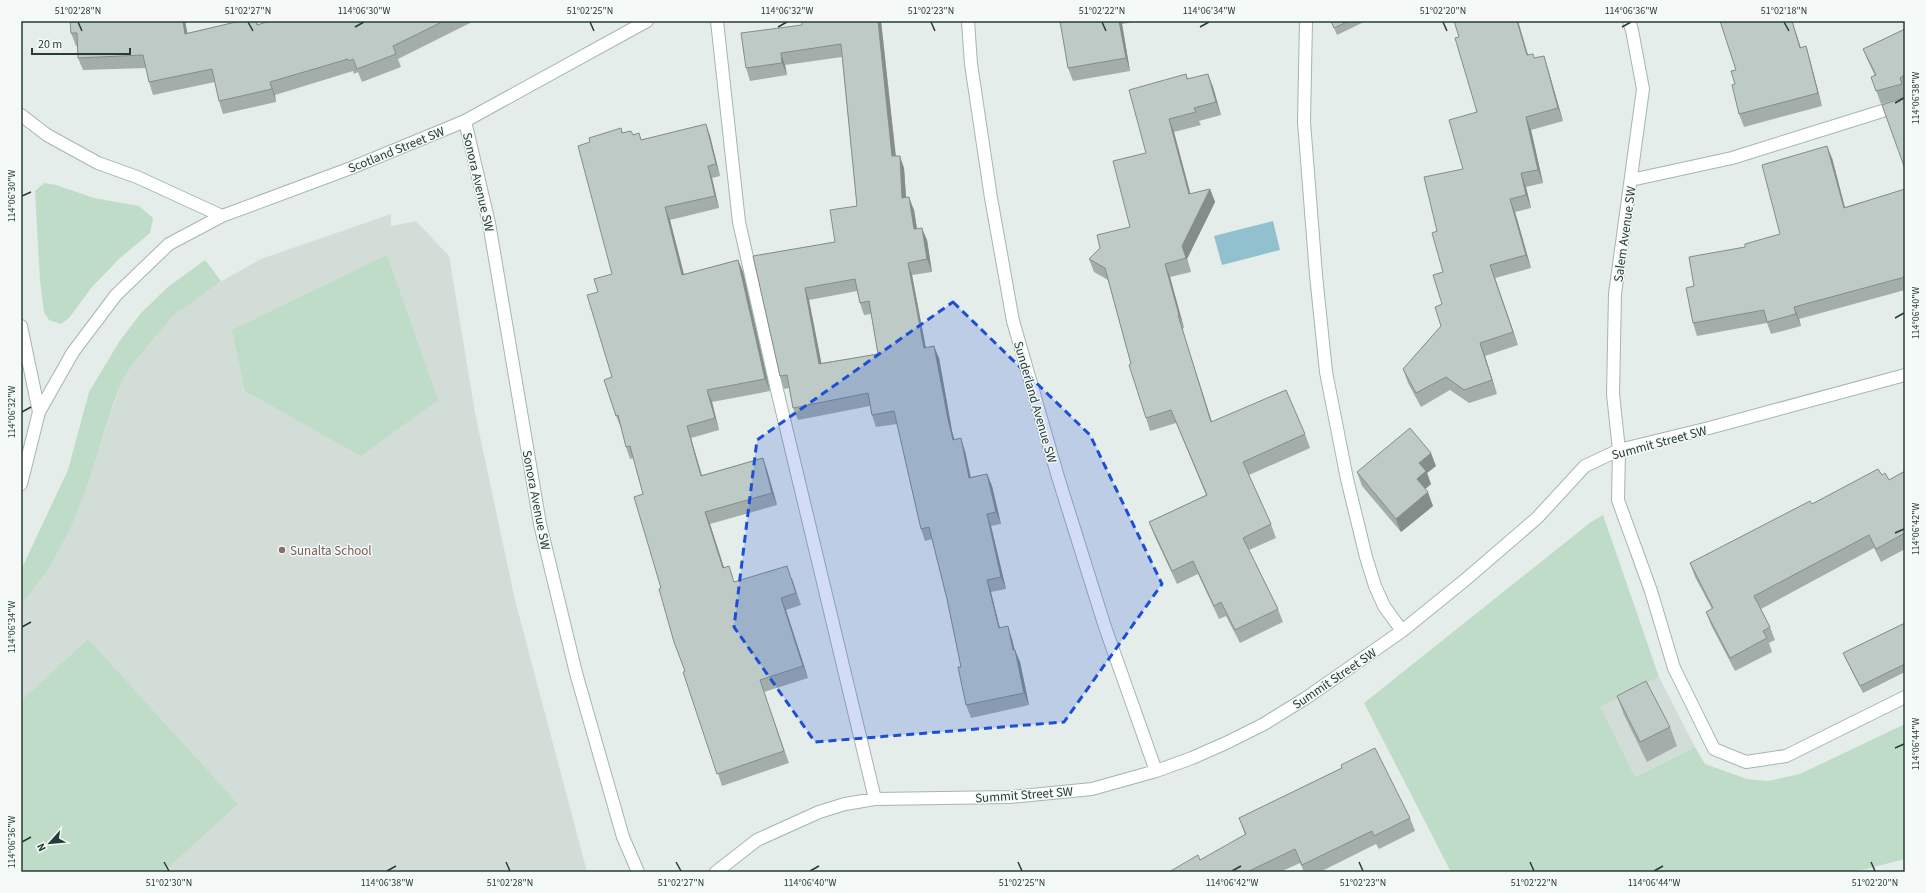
<svg xmlns="http://www.w3.org/2000/svg" width="1926" height="893" font-family="'Source Sans 3',sans-serif">
  <style>
    .built { fill: #d3ddd8 }
    .green { fill: #bfdcc8 }
    .water { fill: #91c1ce }
    .lines { fill: none; stroke-linecap: round; stroke-linejoin: round }
    .minor-casing { stroke: #a7b5b0; stroke-width: 14 }
    .minor { stroke: #fff; stroke-width: 12 }
    .wall { fill: #a3aeaa; fill-rule: evenodd }
    .shaded-wall { fill: #848d8b }
    .building { fill: #bdcac6; stroke: #848d8b; fill-rule: evenodd }
    .marked { fill: #1d4ed8; fill-opacity: 0.2; stroke: #1d4ed8; stroke-width: 3; stroke-dasharray: 8 5; stroke-linejoin: round }
    .ticks { fill: none; stroke: #253d38; stroke-width: 1.5 }
    .education-dot { fill: #8d6e63; stroke: #f5f9f7; stroke-width: 1.5 }
    .labels { text-anchor: middle; stroke-width: 3; stroke-linejoin: round; paint-order: stroke }
    .street-label { font-size: 13px; fill: #253d38; stroke: #f5f9f7 }
    .education-label { font-size: 13px; fill: #785e54; stroke: #f5f9f7; text-anchor: start }
    .neatline { fill: none; stroke: #253d38; stroke-width: 1.5 }
    .ticks-label { font-size: 10px; text-anchor: middle; fill: #253d38 }
  </style>
  <rect width="100%" height="100%" fill="#e4ede9"/>
  <path class="built" d="M391,214V226L416,221L449,256L475,413L515,600L587,872H21V605L48,570L84,493L121,383L132,365L173,316L211,287L261,259Z
    M1659,677L1695,747L1635,777L1599,707Z"/>
  <path class="green" d="M44,183L56,185L94,198L139,206L153,218L150,233L119,259L92,287L69,318L61,324L49,320L44,312L40,281L35,191Z
    M387,255L438,400L361,456L245,391L232,330Z
    M205,260L221,281L173,316L132,365L121,383L114,402L87,486L70,529L48,570L21,605V570L68,470L89,392L119,342L141,313L168,287Z
    M1603,515L1659,677L1600,707L1635,777L1695,747L1705,764L1747,779L1768,781L1800,774L1905,724V859L1854,872H1451L1364,703L1591,522Z
    M88,639L238,804L163,872H21V701Z"/>
  <path class="water" d="M1273,221L1280,250L1222,265L1214,236Z"/>
  <g class="lines">
    <defs>
      <path id="minor" d="M717,21L739,222L777,390L875,799
        M968,21L971,64L991,198L1013,321L1058,477L1105,627L1156,771
        M1306,21L1304,122L1316,275L1326,372L1347,479L1366,557L1375,586L1384,606L1402,631
        M1629,21L1632,30L1643,89L1615,294L1613,394L1619,450L1618,500L1651,591L1674,668L1714,749L1746,762L1786,756L1905,697
        M21,115L47,135L98,163L137,177L222,216
        M465,121L489,223L540,524L576,673L623,837L638,872
        M1631,180L1732,158L1905,104
        M21,326L39,412
        M21,484L39,412L73,352L116,295L169,244L222,216L351,168L465,121L647,21
        M716,872L757,840L819,812L845,804L875,799L1010,797L1092,789L1156,771L1192,758L1226,743L1264,724L1306,698L1402,631L1465,580L1537,518L1585,466L1619,450L1709,428L1905,375"/>
    </defs>
    <use href="#minor" class="minor-casing"/>
    <use href="#minor" class="minor"/>
  </g>
  <path class="wall" d="M70,21H185L187,33L240,21H257L258,25L270,21H474L398,59L401,67L362,82L358,72L354,74L353,71L275,95L276,102L223,114L219,101L215,82L153,95L149,82L146,68L83,70L78,58L77,46H76L71,33Z
    M881,21L896,156L904,168L906,198L914,210L917,229L927,240L932,272L912,275L926,348L939,358L952,431L954,440L965,451L971,477L987,474L992,486L1001,524L991,526L1006,589L991,592L1000,628L1012,639L1015,650L1020,662L1029,705L971,718L966,705L961,667L947,599L932,539L925,541L921,529L897,424L876,427L872,415L870,406L798,420L793,408L789,388L784,389L780,376L753,256L835,242L857,206L842,57L785,65L787,75L750,81L746,68L802,25ZM857,291L860,303L864,315L871,314L878,354L821,363L809,300Z
    M1060,21H1140L1122,24L1130,71L1073,81L1068,68Z
    M1331,21H1366L1337,35Z
    M1454,21H1518L1528,55L1535,58L1544,56L1548,69L1563,121L1531,130L1543,183L1526,187L1531,208L1515,212L1531,268L1495,278L1518,345L1485,356L1497,394L1469,403L1450,390L1421,407L1408,383L1403,369L1441,326L1442,304L1443,272L1437,231L1463,169L1477,112L1459,37Z
    M1720,21H1792L1801,48L1806,46L1810,60L1822,106L1744,127L1739,114L1735,84L1736,70Z
    M1905,29V90H1904L1905,92V169L1901,98L1881,104L1871,77L1875,76L1868,61L1863,49Z
    M1186,74L1188,79L1213,87L1221,115L1199,121L1201,125L1174,132L1190,194L1210,189L1215,202L1187,259L1191,272L1170,277L1184,328L1182,329L1212,422L1305,434L1310,448L1249,475L1271,524L1276,538L1249,550L1278,609L1283,622L1240,643L1226,616L1219,619L1198,574L1177,584L1154,535L1149,522L1206,495L1176,423L1150,431L1146,418L1131,364L1108,280L1094,272L1089,259L1130,227L1146,153Z
    M706,124L710,136L720,176L712,178L719,208L670,220L684,274L738,260L743,272L770,391L712,402L719,430L691,438L702,475L763,458L767,470L777,505L710,524L724,568L734,582L792,578L801,605L786,610L808,678L764,692L789,763L722,786L685,671L661,588L643,494L633,458L630,459L626,447L621,428L616,416L612,377L598,292L612,274L621,128L623,133L633,135L639,133L641,140Z
    M1832,158L1845,207L1905,189V290L1799,319L1801,326L1771,334L1767,323L1697,336L1693,323L1694,286L1745,247L1780,234Z
    M1436,466L1427,473L1431,484L1425,489L1433,506L1401,532L1362,486L1357,472Z
    M1905,471V549L1881,562L1874,548L1761,609L1770,627L1775,640L1769,643L1772,652L1735,671L1711,625L1706,612L1712,609L1695,577L1690,563L1812,504L1882,475L1889,480Z
    M1905,623V672L1863,693L1846,660L1843,653Z
    M1617,696L1670,727L1677,746L1647,762L1624,715Z
    M1341,765L1410,818L1415,831L1379,849L1376,844L1320,872H1304L1300,863L1280,872H1169L1200,860L1245,835L1239,818L1342,768Z"/>
  <path class="shaded-wall" d="M183,21H185L190,46L185,34Z
    M878,21H881L897,169L892,156Z
    M1119,21H1121L1122,24L1130,71L1126,58Z
    M1517,21H1518L1532,69L1527,55Z
    M1792,21L1805,61L1800,48Z
    M1806,46L1810,60L1822,106L1818,93Z
    M781,53L785,65L787,75L782,63Z
    M1544,56L1548,69L1563,121L1558,108Z
    M1208,74L1213,87L1221,115L1216,102Z
    M270,82L275,95L276,102L272,89Z
    M1526,117L1531,130L1543,183L1538,170Z
    M1169,119L1174,132L1194,207L1189,194Z
    M706,124L710,136L720,176L716,164Z
    M1827,146L1832,158L1848,220L1844,208Z
    M900,156L904,168L907,211L902,198Z
    M708,166L712,178L719,208L715,196Z
    M1521,173L1526,187L1531,208L1526,195Z
    M1210,189L1215,202L1187,259L1191,272L1182,246Z
    M909,197L914,210L919,242L914,229Z
    M1510,199L1515,212L1531,268L1526,255Z
    M665,207L670,220L687,287L682,275Z
    M922,228L927,240L932,272L927,259Z
    M738,260L743,272L770,391L765,379Z
    M908,263L912,275L928,360L924,348Z
    M1165,264L1170,277L1184,328L1179,315Z
    M1490,265L1495,278L1518,345L1513,332Z
    M805,288L809,300L824,376L819,364Z
    M1794,307L1799,319L1801,326L1796,314Z
    M1178,315L1182,329L1216,435L1211,422Z
    M1480,343L1485,356L1497,394L1492,380Z
    M934,346L939,358L952,431L958,452L953,440L948,419Z
    M707,390L712,402L719,430L715,418Z
    M687,426L691,438L705,488L701,476Z
    M961,438L965,451L973,490L969,478Z
    M1431,453L1436,466L1427,473L1431,484L1422,492L1417,479L1419,463Z
    M763,458L767,470L777,505L772,493Z
    M987,474L992,486L1001,524L996,512Z
    M1428,492L1433,506L1401,532L1396,519Z
    M705,512L710,524L728,580L723,568Z
    M987,514L991,526L1006,589L1001,577Z
    M987,580L991,592L1003,641L999,628Z
    M781,598L786,610L808,678L803,666Z
    M1008,626L1012,639L1017,663L1013,650Z
    M1015,650L1020,662L1029,705L1024,693Z"/>
  <path class="building" d="M70,21H183L185,34L240,21H256L257,25L270,21H444L393,46L396,54L357,69L353,59L349,61L348,59L270,82L272,89L219,101L212,69L149,82L143,55L78,58L77,33H71Z
    M802,21H878L892,156H900L902,198L909,197L914,229L922,228L927,259L908,263L924,348L934,346L948,419L953,440L961,438L969,478L987,474L996,512L987,514L1001,577L987,580L999,628L1008,626L1013,650H1015L1024,693L966,705L958,667H961L947,599L929,527L921,529L894,411L872,415L868,393L793,408L787,375L780,376L753,256L835,242L830,210L857,206L841,44L781,53L782,63L746,68L741,33L802,25ZM855,279L860,303L869,301L878,354L819,364L805,288Z
    M1060,21H1119L1126,58L1068,68Z
    M1331,21H1349L1334,28Z
    M1454,21H1517L1527,55L1533,54L1534,58L1544,56L1558,108L1526,117L1538,170L1521,173L1526,195L1510,199L1526,255L1490,265L1513,332L1480,343L1492,380L1464,390L1446,377L1416,393L1403,369L1441,326L1435,307L1442,304L1433,275L1443,272L1432,233L1437,231L1424,177L1463,169L1449,120L1477,112L1455,38L1459,37Z
    M1720,21H1792L1800,48L1806,46L1818,93L1739,114L1732,85L1735,84L1731,71L1736,70Z
    M1905,29V75L1900,78L1902,84L1876,91L1871,77L1876,75L1863,49Z
    M1186,74L1187,79L1208,74L1216,102L1194,108L1196,112L1169,119L1189,194L1210,189L1182,246L1186,258L1165,264L1179,315H1178L1211,422L1286,390L1305,434L1243,462L1271,524L1243,538L1278,609L1235,630L1221,602L1214,606L1193,561L1172,571L1149,522L1207,495L1171,410L1146,418L1129,365L1131,364L1105,268L1089,259L1100,248L1097,235L1130,227L1113,161L1146,153L1129,90Z
    M1905,97V169L1882,105Z
    M706,124L716,164L708,166L715,196L665,207L682,275L738,260L765,379L707,390L715,418L687,426L701,476L763,458L772,493L705,512L723,568L729,566L734,582L787,566L796,593L781,598L803,666L760,680L784,751L717,774L683,672L685,671L674,642L659,589L661,588L634,497L643,494L630,446L626,447L618,415L616,416L604,380L612,377L587,295L598,292L594,279L612,274L578,146L590,142L589,138L621,128L622,133L631,131L633,135L639,133L641,140Z
    M1827,146L1844,208L1905,189V277L1794,307L1796,314L1767,322L1764,310L1693,323L1686,288L1694,286L1689,257L1745,247V244L1780,234L1762,165Z
    M1410,428L1431,453L1419,463L1426,471L1417,479L1428,492L1396,519L1357,472Z
    M1878,469L1882,475L1885,473L1889,480L1905,471V533L1876,549L1869,535L1754,596L1770,627L1763,631L1767,638L1730,658L1706,612L1713,608L1690,563L1810,501L1812,504Z
    M1905,623V664L1860,686L1843,653Z
    M1646,681L1670,727L1640,742L1617,696Z
    M1375,748L1410,818L1374,836L1372,831L1302,865L1295,849L1247,872H1169L1198,855L1200,860L1246,834L1239,818L1342,768L1341,765Z"/>
  <path class="marked" d="M953,302L1090,435L1162,584L1064,722L815,742L734,627L757,440Z"/>
  <path class="ticks" d="M78,22L82,31M248,22L253,31M590,22L594,31M931,22L935,31M1102,22L1106,31M1443,22L1447,31M1784,22L1789,31M355,27L364,22M778,27L787,22M1200,27L1209,22M1622,27L1631,22M1895,103L1904,98M22,196L31,192M1895,318L1904,313M22,412L31,407M1895,533L1904,529M22,627L31,622M1895,748L1904,744M22,842L31,837M164,862L169,871M506,862L510,871M676,862L681,871M1018,862L1022,871M1359,862L1363,871M1530,862L1534,871M1871,862L1875,871M387,871L396,866M810,871L819,866M1232,871L1241,866M1654,871L1663,866"/>
  <circle class="education-dot" cx="282" cy="550" r="4"/>
  <g class="labels">
    <g class="street-label">
      <text transform="translate(396 149) rotate(-22)" y="5">Scotland Street SW</text>
      <text transform="translate(479 182) rotate(77)" y="5">Sonora Avenue SW</text>
      <text transform="translate(1624 234) rotate(-82)" y="5">Salem Avenue SW</text>
      <text transform="translate(1036 402) rotate(74)" y="5">Sunderland Avenue SW</text>
      <text transform="translate(1659 442) rotate(-15)" y="5">Summit Street SW</text>
      <text transform="translate(537 500) rotate(79)" y="5">Sonora Avenue SW</text>
      <text transform="translate(1334 678) rotate(-34)" y="5">Summit Street SW</text>
      <text transform="translate(1024 794) rotate(-4)" y="5">Summit Street SW</text>
    </g>
    <g class="education-label">
      <text x="290" y="555">Sunalta School</text>
    </g>
  </g>
  <rect width="1926" height="893" fill="none" stroke="#f5f9f7" stroke-width="44"/>
  <g transform="translate(50 843) rotate(243)" stroke="#f5f9f7" stroke-width="3" paint-order="stroke">
  <path d="M0-3L7 15L0 10L-7 15Z" fill="#253d38"/>
  <text y="-6" font-size="11" font-weight="bold" text-anchor="middle" fill="#253d38">N</text>
  </g>
  <path d="M32 48v6h98v-6" fill="none" stroke="#253d38" stroke-width="2"/>
  <text x="38" y="48" font-size="12" fill="#253d38" stroke="#f5f9f7" stroke-width="3" paint-order="stroke">20 m</text>
  <rect x="22" y="22" width="1882" height="849" class="neatline"/>
  <g class="ticks-label">
    <text x="78" y="14">51°02'28"N</text>
    <text x="248" y="14">51°02'27"N</text>
    <text x="364" y="14">114°06'30"W</text>
    <text x="590" y="14">51°02'25"N</text>
    <text x="787" y="14">114°06'32"W</text>
    <text x="931" y="14">51°02'23"N</text>
    <text x="1102" y="14">51°02'22"N</text>
    <text x="1209" y="14">114°06'34"W</text>
    <text x="1443" y="14">51°02'20"N</text>
    <text x="1631" y="14">114°06'36"W</text>
    <text x="1784" y="14">51°02'18"N</text>
    <text transform="translate(1915 98) rotate(-90)" y="4">114°06'38"W</text>
    <text transform="translate(11 196) rotate(-90)" y="4">114°06'30"W</text>
    <text transform="translate(1915 313) rotate(-90)" y="4">114°06'40"W</text>
    <text transform="translate(11 412) rotate(-90)" y="4">114°06'32"W</text>
    <text transform="translate(1915 529) rotate(-90)" y="4">114°06'42"W</text>
    <text transform="translate(11 627) rotate(-90)" y="4">114°06'34"W</text>
    <text transform="translate(1915 744) rotate(-90)" y="4">114°06'44"W</text>
    <text transform="translate(11 842) rotate(-90)" y="4">114°06'36"W</text>
    <text x="169" y="886">51°02'30"N</text>
    <text x="387" y="886">114°06'38"W</text>
    <text x="510" y="886">51°02'28"N</text>
    <text x="681" y="886">51°02'27"N</text>
    <text x="810" y="886">114°06'40"W</text>
    <text x="1022" y="886">51°02'25"N</text>
    <text x="1232" y="886">114°06'42"W</text>
    <text x="1363" y="886">51°02'23"N</text>
    <text x="1534" y="886">51°02'22"N</text>
    <text x="1654" y="886">114°06'44"W</text>
    <text x="1875" y="886">51°02'20"N</text>
  </g>
</svg>
